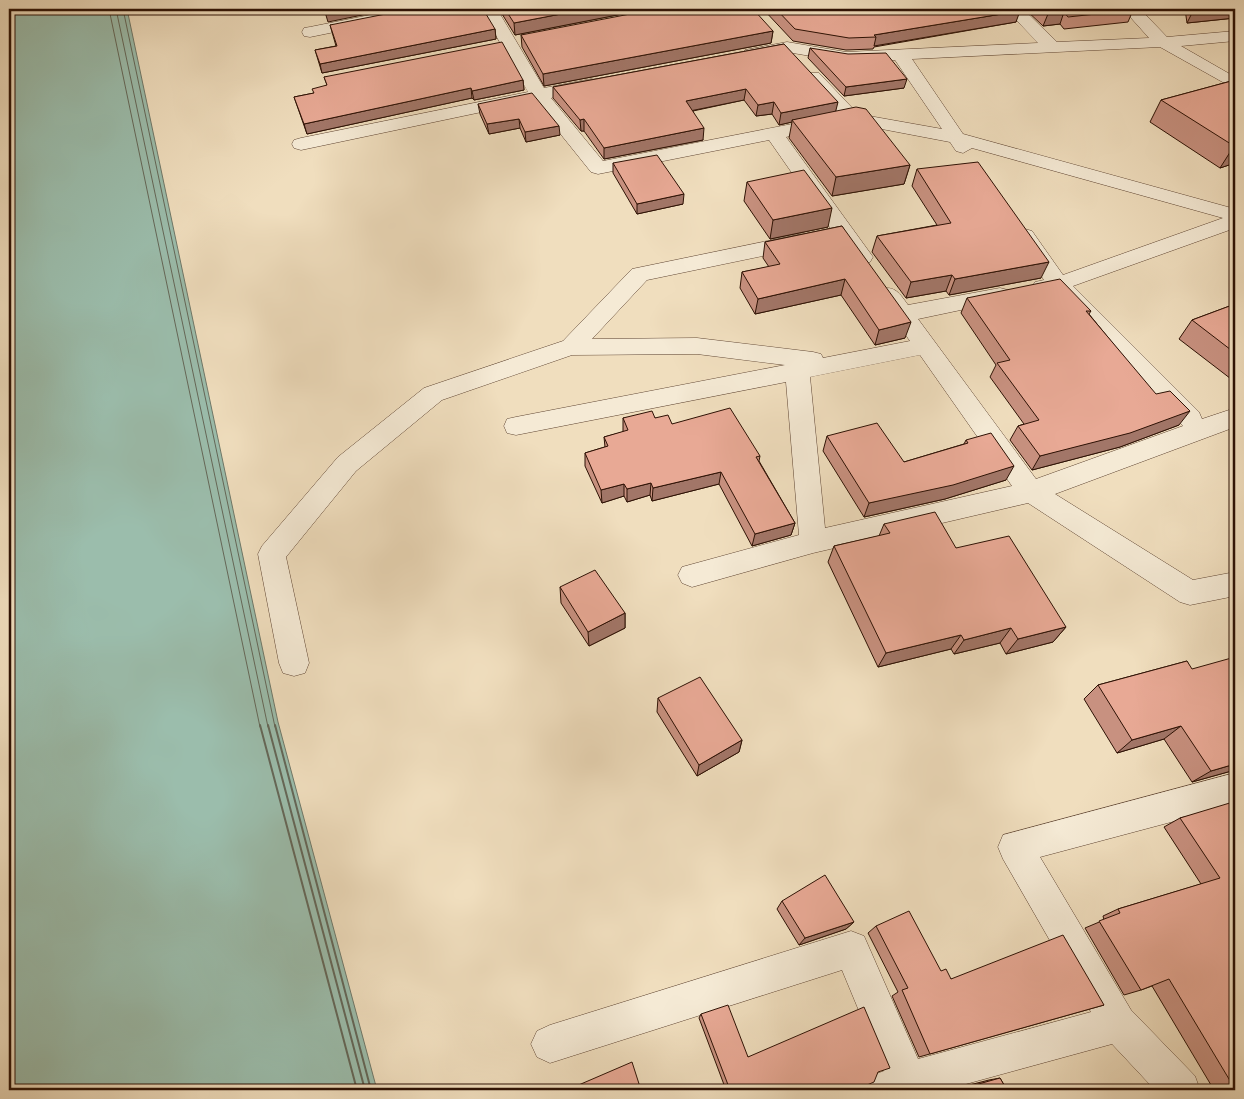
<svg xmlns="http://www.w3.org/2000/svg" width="1244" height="1099" font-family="'IM FELL Great Primer',serif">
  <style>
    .water { fill: #9bbdac; stroke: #6f7869 }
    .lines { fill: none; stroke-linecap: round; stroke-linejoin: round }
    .shore-far1 { stroke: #646758; stroke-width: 1 }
    .shore { stroke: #646758; stroke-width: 2 }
    .minor-casing { stroke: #5e4432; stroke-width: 1 }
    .minor { fill: #f5ead5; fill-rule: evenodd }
    .wall { fill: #c89180; stroke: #2d1104 }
    .shaded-wall { fill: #a27668; stroke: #2d1104 }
    .building { fill: #e8a995; stroke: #2d1104 }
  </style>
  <rect width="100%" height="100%" fill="#f0debe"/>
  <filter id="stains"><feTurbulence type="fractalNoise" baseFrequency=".004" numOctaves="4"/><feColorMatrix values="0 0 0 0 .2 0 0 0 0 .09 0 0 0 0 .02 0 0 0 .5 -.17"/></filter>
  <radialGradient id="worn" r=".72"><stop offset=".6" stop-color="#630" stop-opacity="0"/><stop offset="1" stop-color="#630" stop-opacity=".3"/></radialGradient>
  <path class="water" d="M9,9H127L278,722L377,1090H9Z"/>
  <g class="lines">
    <path class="shore-far1" d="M109,9L260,727
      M116,9L268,727
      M123,9L275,727"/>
    <path class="shore" d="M260,725L357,1090
      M268,725L365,1090
      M275,725L371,1090"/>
    <defs>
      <path id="minor" d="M400,9H431L423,14L310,37L304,36L302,32L304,28L310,27Z
        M481,9H497L544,88L591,79L597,80L600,84L597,88L551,98L603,161L792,124L799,126L801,130L799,134L786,137L873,257L870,262L862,264L854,262L769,140L598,174L591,172L534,101L301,150L294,148L292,144L294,140L301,138L528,92Z
        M1006,9H1023L1057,42L1149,38L1123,9H1140L1167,37L1235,31V41L1181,46L1235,77V89L1160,47L912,59L963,134L1235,209V228L1073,286L1199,412L1202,419L1235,408V427L1055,494L1193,580L1235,572V596L1190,605L1180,602L1028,503L813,553L692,587L682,583L678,575L682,567L799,535L786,382L516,435L507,433L504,426L507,419L516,417L785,365L697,354L572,355L442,400L356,471L286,557L309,663L305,673L294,676L283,673L279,663L258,554L262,546L338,457L424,388L563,341L632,269L801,234L808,236L811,241L808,246L801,248L647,280L592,339L697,338L813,352L821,354L823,358L910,341L877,294L880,289C895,285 900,294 908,305L1000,288L1008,290L1011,295L1008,300L918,319L1036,479L1183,426L1053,292L1043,294L1035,292L1032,287L1035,282L1044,280L1015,236L1018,231L1025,229L1032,231L1063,275L1223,218L972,148L963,153L956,151L950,142L845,122L804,77L807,73H819L858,114L942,129L895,60L846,62L787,52L751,59L745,58L742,54L745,50L787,42L846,52L1038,43ZM920,355L1012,486L825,528L810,377Z
        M1235,773V805L1040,857L1131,1010L1195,1076L1200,1090H1155L1112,1044L944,1090H866L871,1076L884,1071L842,970L550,1063L537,1057L531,1044L537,1031L550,1025L851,931L864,936L918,1059L1091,1012L1003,859L998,847L1003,835Z"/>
    </defs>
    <use href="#minor" class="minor-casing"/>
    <use href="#minor" class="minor"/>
  </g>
  <path class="wall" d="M499,9H648L515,35Z
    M763,9H1018L1016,22L874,47L873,49L846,50L793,41Z
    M1025,9H1132L1133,10L1128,22L1064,29L1060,24L1043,26Z
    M1185,9H1235V18L1187,23Z
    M330,25L495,29L496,39L322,73L315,50L336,46Z
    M773,31L771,43L544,86L522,47L521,35Z
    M784,44L836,111L910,165L904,184L832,196L789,138L792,122L779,125L772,114L756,116L744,100L693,111L703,140L604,159L584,131H581L553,98V87Z
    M810,48L904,88L844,96L808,58Z
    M324,77L523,80L524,90L474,100L472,98L307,134L294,97L314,93L327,85Z
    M1235,80V163L1220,168L1150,122L1161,100Z
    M478,104L560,135L526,142L520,128L489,134L480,114Z
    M613,163L683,204L637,214L613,173Z
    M917,169L1041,278L949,295L946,291L906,298L872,252L877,236L937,225L912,186Z
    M747,182L828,227L770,239L744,201Z
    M842,226L905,338L875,345L841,295L755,314L740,288L742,272L769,267L763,258L765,242Z
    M967,298L1091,311L1089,314L1179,425L1120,447L1032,470L1010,440L1018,426L1024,424L990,377L996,365L961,313Z
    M1235,304V382L1179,339L1192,320Z
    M623,418H655L760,456L759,461L795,523L791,535L752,546L719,484L652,501L650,495L627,502L624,496L602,503L585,466V453L605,447L604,437L623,432Z
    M827,436L904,462L964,444L966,440L1006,480L945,499L864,517L823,451Z
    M884,524L956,548L1066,627L1053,642L1006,654L1000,643L954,654L951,649L878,667L828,562L834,546L879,536Z
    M560,587L625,613V628L589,646L561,603Z
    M1187,661L1235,770L1192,782L1164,739L1117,753L1084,699L1098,685Z
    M658,698L742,740L739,752L697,776L657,712Z
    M1235,805V1090H1214L1152,986L1141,990L1124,995L1085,928L1104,920L1103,916L1118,909L1201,884L1164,827L1180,818Z
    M782,901L854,922L846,929L799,945L777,909Z
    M876,926L951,979L1104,1005L919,1057L892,996L898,992L868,933Z
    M701,1014L748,1057L878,1072L860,1088V1090H726L699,1018Z
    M1000,1078L1007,1090H950L989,1080Z"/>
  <path class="shaded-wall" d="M343,9H392L328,22L325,12Z
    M587,9H648L515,35L514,23Z
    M1215,9H1235V18L1187,23L1193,11Z
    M1020,11L1016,22L874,46L876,37L874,35Z
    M1064,12L1060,24L1043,26L1048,14Z
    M495,29L496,39L322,73L320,64Z
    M773,31L771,43L544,86L543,74Z
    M907,79L904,88L844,96L846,87Z
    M523,80L524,90L474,100L472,91Z
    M471,88L472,98L307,134L304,124Z
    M746,89L744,100L685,112L686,101Z
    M774,102L772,114L756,116L758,105Z
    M838,102L835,114L792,120V122L779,125L781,113Z
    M519,119L520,128L489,134L487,124Z
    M584,119V131H581L580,120Z
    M559,126L560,135L526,142L525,132Z
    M704,128L703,140L604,159V148Z
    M1234,146H1235V163L1220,168Z
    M910,165L904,184L832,196L836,177Z
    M684,194L683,204L637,214V204Z
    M832,208L828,227L770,239L773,220Z
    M1049,262L1041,278L949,295L955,279Z
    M952,275L946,291L906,298L911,282Z
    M845,279L841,295L755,314L758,299Z
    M911,322L905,338L875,345L879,330Z
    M1190,411L1179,425L1120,447L1032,470L1040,456Z
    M1014,466L1006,480L945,499L864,517L869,503Z
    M721,472L719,484L652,501L653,488Z
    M651,483L650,495L627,502V489Z
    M624,484V496L602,503L601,490Z
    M795,523L791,535L752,546L755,534Z
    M625,613V628L589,646L588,632Z
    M1066,627L1053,642L1006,654L1018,639Z
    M1011,628L1000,643L954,654L964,640Z
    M961,635L951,649L878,667L886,653Z
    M1181,726L1164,739L1117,753L1132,740Z
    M742,740L739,752L697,776L699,765Z
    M1235,764V770L1192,782L1211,771Z
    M854,922L846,929L799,945L805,938Z"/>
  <path class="building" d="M324,9H343L325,12Z
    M411,9H483L495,29L320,64L315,50L337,46L330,25Z
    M505,9H587L514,23Z
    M656,9H753L773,31L543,74L521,35Z
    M776,9H1018L1020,11L874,35L876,37L849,38L795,29Z
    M1042,9H1132L1133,10L1068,17L1064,12L1048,14Z
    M1193,9H1215L1193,11Z
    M502,42L523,80L472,91L471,88L304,124L294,97L314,93L312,89L327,85L324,77Z
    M784,44L838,102L781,113L774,102L758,105L746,89L686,101L704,128L604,148L584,119L580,120L553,87Z
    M810,48L848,54L886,53L907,79L846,87Z
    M1235,80V146H1234L1161,100Z
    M532,93L559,126L525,132L519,119L487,124L478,104Z
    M856,107L866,109L910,165L836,177L792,120Z
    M657,155L684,194L637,204L613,163Z
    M978,162L1049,262L955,279L952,275L911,282L877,236L951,223L917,169Z
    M804,170L832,208L773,220L747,182Z
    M842,226L911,322L879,330L845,279L758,299L742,272L780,264L765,242Z
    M1060,279L1091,311H1086L1156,394L1170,391L1190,411L1130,433L1040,456L1018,426L1039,420L997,363L1010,360L967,298Z
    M1235,304V353L1192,320Z
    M730,408L760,456L756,457L795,523L755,534L721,472L653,488L651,483L627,489L624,484L601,490L585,453L608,446L604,437L628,430L623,418L652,411L655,418L668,415L672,424Z
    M877,423L904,462L968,443L966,440L991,433L1014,466L953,485L869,503L827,436Z
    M935,512L956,548L1009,536L1066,627L1018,639L1011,628L964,640L961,635L886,653L834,546L890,533L884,524Z
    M595,570L625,613L588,632L560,587Z
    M1235,657V764L1211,771L1181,726L1132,740L1098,685L1187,661L1192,669Z
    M700,677L742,740L699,765L658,698Z
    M1233,802L1235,805V1089L1169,979L1141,990L1099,921L1120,913L1118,909L1220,878L1180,818Z
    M825,875L854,922L805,938L782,901Z
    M909,911L941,971L946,969L951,979L1063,935L1104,1005L930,1054L902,990L908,988L876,926Z
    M728,1005L748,1057L864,1007L890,1068L878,1072L874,1082L860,1088V1090H730L701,1014Z
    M632,1062L641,1090H567Z
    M1000,1078L1007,1090H957Z"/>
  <rect width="1244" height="1099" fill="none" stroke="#f0debe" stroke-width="30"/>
  <rect x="10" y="10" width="1224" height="1079" fill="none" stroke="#2d1104" stroke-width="2.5"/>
  <rect x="15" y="15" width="1214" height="1069" fill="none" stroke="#2d1104"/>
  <rect width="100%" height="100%" filter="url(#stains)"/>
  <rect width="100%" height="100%" fill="url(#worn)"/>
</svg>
